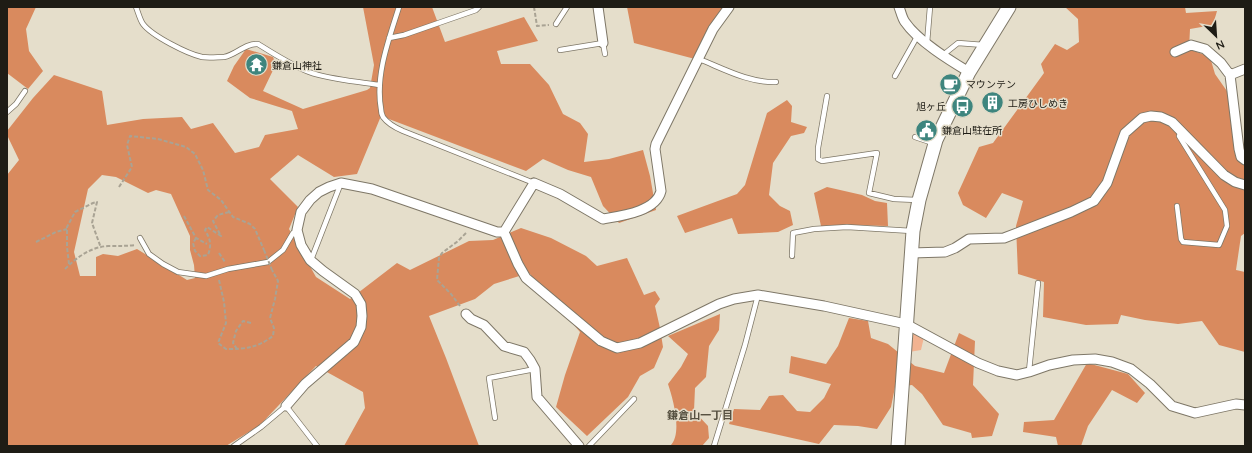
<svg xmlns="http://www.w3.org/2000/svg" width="1252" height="453" font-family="Quicksand,'Noto Sans JP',sans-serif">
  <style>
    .green { fill: #f2b391 }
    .forest { fill: #d98a5e; fill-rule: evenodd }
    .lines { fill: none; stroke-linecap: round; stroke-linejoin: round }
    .lane-casing { stroke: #7e7767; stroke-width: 6 }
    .street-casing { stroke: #7e7767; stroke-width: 11 }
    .secondary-casing { stroke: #7e7767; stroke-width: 15 }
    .path { stroke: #a9a394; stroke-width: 2; stroke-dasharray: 4 2; stroke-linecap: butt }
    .lane { stroke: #fff; stroke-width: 4.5 }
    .street { stroke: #fff; stroke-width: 9 }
    .secondary { stroke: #fff; stroke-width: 13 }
    .path-bridge { stroke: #a9a394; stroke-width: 2; stroke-dasharray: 4 2; stroke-linecap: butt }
    .labels { text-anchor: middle; stroke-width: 3; stroke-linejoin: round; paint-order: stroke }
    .poi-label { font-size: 10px; fill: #1e1c15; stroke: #e5decb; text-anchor: start }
    .neighbourhood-label { font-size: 11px; font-weight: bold; fill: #575141; stroke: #e5decb }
  </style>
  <rect width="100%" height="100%" fill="#e5decb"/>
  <path class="green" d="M911,333L924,337L921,350L909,352Z"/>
  <path class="forest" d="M7,7H36L26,29L29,51L43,71L28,89L7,73Z
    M363,7H432L445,42L524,17L538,41L497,51L501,64H530L549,85L563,114L580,123L588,134L584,162L609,159L643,150L650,176L656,210L619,223L603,206L591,177L568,170L543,159L526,171L381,116L357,174L334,177L298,155L270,179L298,207L289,229L316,277L350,299L397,263L410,270L469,241L493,240L521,228L551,238L586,256L597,266L627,258L644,295L655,291L660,299L655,306L660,328L663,347L654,368L640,376L628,397L587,436L556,407L565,375L580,332L529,273L494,284L475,299L429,316L446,358L479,446H344L365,408L363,392L316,366L260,425L226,446H7V175L19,160L7,135V131L33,98L54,75L102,91L107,125L143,119L182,117L191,129L213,123L235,153L259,147L265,135L298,129L292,111L250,98L227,81L234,66L246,49L273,57L276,64L263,91L303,109L367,90L370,88L374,65ZM102,175L116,177L148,193L156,190L171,194L190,236V250L194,265L195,278L187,280L137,249L118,256L103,254L96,257V276H80L74,252L88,189Z
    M627,7H725L695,59L634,43Z
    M1065,7H1185L1186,13L1217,11L1213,25L1190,29L1189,49L1210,57L1215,74L1229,94L1239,115L1245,154V233L1241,236L1236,270L1245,272V352L1219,345L1202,321L1178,324L1145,320L1121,315L1118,324L1086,325L1043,317L1044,282L1018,274L1016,226L1023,201L1002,193L986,218L963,205L958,193L979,147L993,143L1044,73L1041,64L1055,44L1067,50L1079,42L1078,19Z
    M787,100L792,106L791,122L807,127L804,133L791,136L773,163L769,195L780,206L790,211L793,225L778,232L738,234L732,218L685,233L677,216L737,194L745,185L767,113Z
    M827,187L862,195L875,201L887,203L888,226L847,225L821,226L814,193Z
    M720,314L719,330L709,346L706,377L695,388L694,411L708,426L709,438L702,446H670C683,434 673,399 668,384L681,367L688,354L668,336Z
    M849,318L868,321L871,338L888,344L915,366L944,373L959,333L975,341L973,385L999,414L992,436L972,438L971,433L943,425L922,394L912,385L895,387L891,407L877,429L858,426L834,425L819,444L729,424L734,409L760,410L769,396L783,395L797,411L810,412L824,398L831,384L789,373L791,356L826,364L838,346Z
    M1087,363L1128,374L1145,393L1137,403L1112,390L1088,426L1081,446H1058L1056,437L1023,432L1024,422L1054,420Z"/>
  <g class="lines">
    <defs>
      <path id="lane" d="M136,7C138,12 140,20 143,24C152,36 188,54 202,57C209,58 218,57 224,57C236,55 245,43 258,44C274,54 291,65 309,72C331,80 356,81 379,85
        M399,7C389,39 375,75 381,109C381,111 382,115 383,117C388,124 396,128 403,131L534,183
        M556,24L567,7
        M389,38L404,35L476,10L479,7
        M927,43L930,7
        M560,50L603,43L605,54
        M943,55L958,43L984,45
        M699,59C724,69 749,83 776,82
        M895,76L918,35
        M827,96L818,148V159L822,161L877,153L869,193L894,199L917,200
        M7,112L16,104L25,91
        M915,137L933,143
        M1177,206L1181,239L1183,242L1219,245L1227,226L1225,210L1179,136L1181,131
        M140,238L149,254L163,264L178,272L206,276L228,269L268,262L283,250L293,233L297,230
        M792,256L793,233L814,229L847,227L912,231
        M311,260L341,183
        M1029,371L1038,283
        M495,418L489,378L535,369
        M234,446L261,427L286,406L317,446
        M589,446L634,399
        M714,446L745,345L758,295"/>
      <path id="street" d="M598,7L603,43
        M899,7C901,12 902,18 905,22C918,41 949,60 969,72
        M1175,52L1191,45L1205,49L1221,63L1230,75L1239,149L1241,157L1245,160
        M1230,75L1245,69
        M504,232L518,264L526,278L601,341L617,348L640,343L719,304L734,299L758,295L824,306L906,324L978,363L998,371L1017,375L1029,372L1049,365L1073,360L1095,359L1112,362L1131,369L1150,384L1172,406L1195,413L1236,404L1245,405
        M504,232L534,183L560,194L603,219C620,216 656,212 661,191L655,149L656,144L713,29L729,7
        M911,253L945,252L955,248L969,239L1004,238L1071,212L1094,201L1107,183L1125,133L1142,118L1151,116L1161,117L1172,122L1224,175L1235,182L1245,185
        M466,314L471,319L484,325L504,346L524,352L530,360L535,369L537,397L579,446
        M286,406L305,384L354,342L361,327L362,316L361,304L355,294L323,271L310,260L301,245L297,230L301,212L310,200L319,192L329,187L341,183L372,189L497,232H504"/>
      <path id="secondary" d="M898,446L913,231L919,200L936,140L969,72L1009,7"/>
    </defs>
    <use href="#lane" class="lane-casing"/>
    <use href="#street" class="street-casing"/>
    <use href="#secondary" class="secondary-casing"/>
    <path class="path" d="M534,7L537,26L549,25
      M119,187L132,167L127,145L130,136L158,139L186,147L195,154L203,170L208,190L221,200L233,217L250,224L255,229L264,250
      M184,216L196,238L207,244
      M196,238L193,243L195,251L200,256L208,255C212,244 210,239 205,230L207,227L221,236L213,221L218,215L229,212
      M36,242L56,232L67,229
      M219,253L225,262
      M69,264L67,247V227L75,212L93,203L97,202L92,223L101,248
      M65,269C77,257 91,247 108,246C118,246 126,246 136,245
      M219,280L224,302L226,323L218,343L226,349C246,349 257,348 273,336L274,328L270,318L275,299L278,281L272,270
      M460,306L451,294L437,280L439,258L442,253L458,241L467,232
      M237,349L233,343L236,331L243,321L251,323"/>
    <use href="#lane" class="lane"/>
    <use href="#street" class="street"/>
    <use href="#secondary" class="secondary"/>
    <path class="path-bridge" d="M264,250L272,270"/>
  </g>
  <defs>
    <symbol id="temple-disc" viewBox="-11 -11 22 22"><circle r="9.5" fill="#3e857e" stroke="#e5decb"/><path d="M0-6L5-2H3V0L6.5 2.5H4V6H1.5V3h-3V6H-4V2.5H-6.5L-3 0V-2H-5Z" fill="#fff"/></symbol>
    <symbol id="cafe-disc" viewBox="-11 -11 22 22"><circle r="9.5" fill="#3e857e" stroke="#e5decb"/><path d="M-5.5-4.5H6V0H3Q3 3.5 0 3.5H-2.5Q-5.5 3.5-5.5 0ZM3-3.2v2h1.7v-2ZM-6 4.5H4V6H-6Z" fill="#fff"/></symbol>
    <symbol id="building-disc" viewBox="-11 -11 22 22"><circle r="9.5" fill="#3e857e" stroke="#e5decb"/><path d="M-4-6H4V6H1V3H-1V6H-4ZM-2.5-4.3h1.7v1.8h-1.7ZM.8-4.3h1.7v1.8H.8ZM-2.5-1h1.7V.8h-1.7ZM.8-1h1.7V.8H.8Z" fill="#fff"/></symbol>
    <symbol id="bus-disc" viewBox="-11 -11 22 22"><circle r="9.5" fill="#3e857e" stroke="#e5decb"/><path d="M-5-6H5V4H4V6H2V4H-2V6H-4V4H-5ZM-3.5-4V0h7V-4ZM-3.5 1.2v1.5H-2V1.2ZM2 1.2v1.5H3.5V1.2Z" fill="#fff"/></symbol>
    <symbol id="civic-disc" viewBox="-11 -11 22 22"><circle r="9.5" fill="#3e857e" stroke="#e5decb"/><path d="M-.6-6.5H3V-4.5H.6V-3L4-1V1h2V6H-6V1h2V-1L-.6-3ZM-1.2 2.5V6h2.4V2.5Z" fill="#fff"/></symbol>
  </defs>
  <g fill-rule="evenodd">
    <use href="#temple-disc" x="244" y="52" width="25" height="25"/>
    <use href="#cafe-disc" x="938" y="72" width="25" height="25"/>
    <use href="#building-disc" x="980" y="90" width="25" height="25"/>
    <use href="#bus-disc" x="950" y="94" width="25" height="25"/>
    <use href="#civic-disc" x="914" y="118" width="25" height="25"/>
  </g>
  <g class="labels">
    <g class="poi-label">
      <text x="272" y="69">鎌倉山神社</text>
      <text x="966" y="88">マウンテン</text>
      <text x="1008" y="107">工房ひしめき</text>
      <text x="946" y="110" text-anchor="end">旭ヶ丘</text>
      <text x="942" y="134">鎌倉山駐在所</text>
    </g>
    <g class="neighbourhood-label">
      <text x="700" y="419">鎌倉山一丁目</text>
    </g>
  </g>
  <rect width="1252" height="453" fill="none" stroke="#1e1c15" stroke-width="16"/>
  <g transform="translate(1216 36) rotate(155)" stroke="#e5decb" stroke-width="3" paint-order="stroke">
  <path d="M0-3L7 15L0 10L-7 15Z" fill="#1e1c15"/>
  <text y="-6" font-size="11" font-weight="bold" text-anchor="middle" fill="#1e1c15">N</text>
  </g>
</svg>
